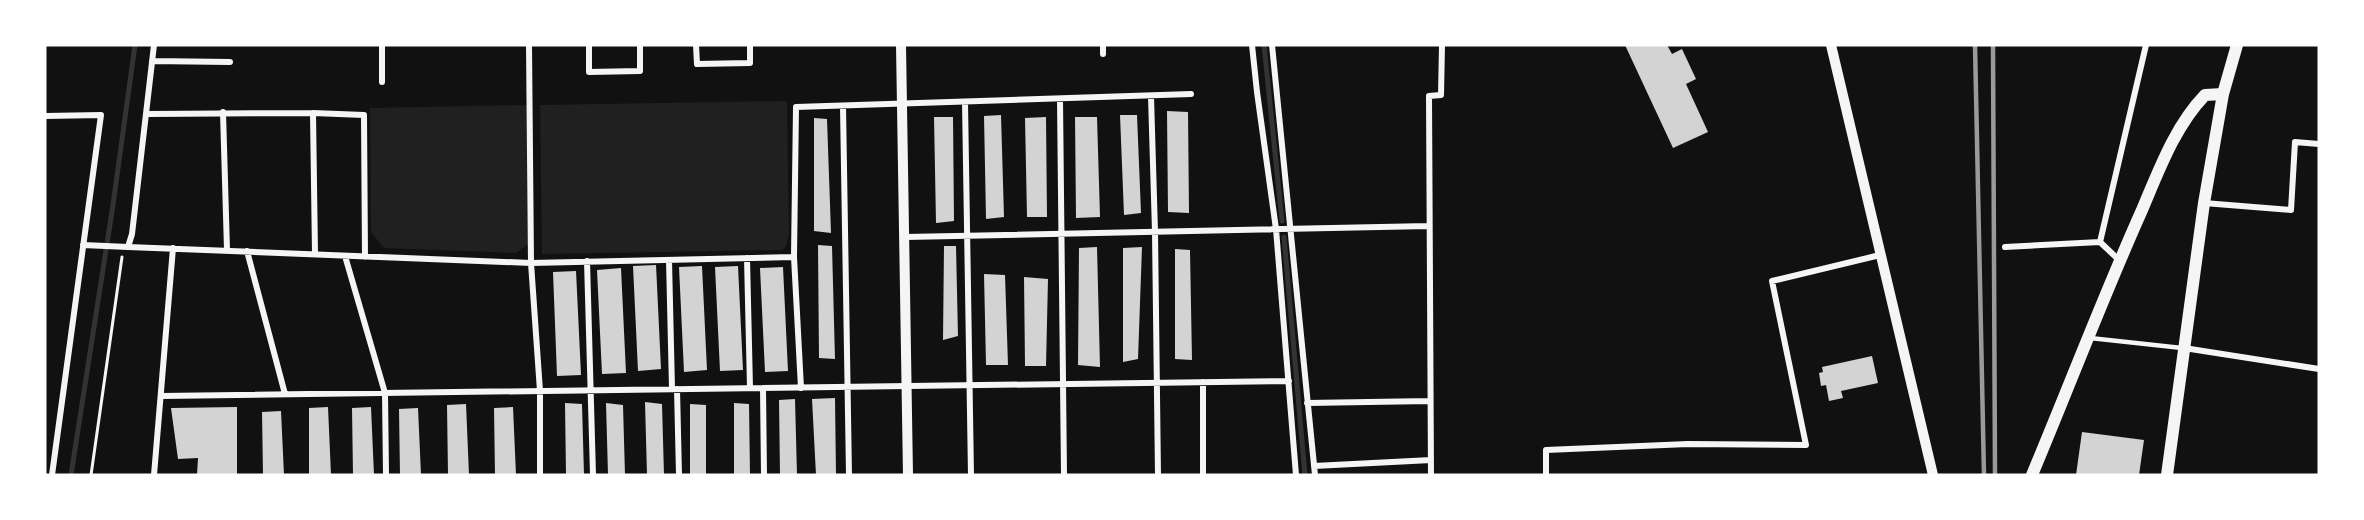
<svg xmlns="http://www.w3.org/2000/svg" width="2364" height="520" font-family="'Golos Text',sans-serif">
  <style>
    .green { fill: #202020 }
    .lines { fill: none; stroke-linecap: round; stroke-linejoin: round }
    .stream { stroke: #333; stroke-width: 5 }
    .building { fill: #d3d3d3 }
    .path { stroke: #f5f5f5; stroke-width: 3 }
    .service { stroke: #f5f5f5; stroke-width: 4.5 }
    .minor { stroke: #f5f5f5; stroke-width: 6 }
    .tertiary { stroke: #f5f5f5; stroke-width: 10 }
    .secondary { stroke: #f5f5f5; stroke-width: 12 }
    .rail { stroke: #9a9a9a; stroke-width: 4.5 }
  </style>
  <rect width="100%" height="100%" fill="#111"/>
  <path class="green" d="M787,101L789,234L786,246L782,250L542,254L540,105Z
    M527,105L528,244L516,253L384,248L371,232L370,108Z"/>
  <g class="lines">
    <path class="stream" d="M1264,45L1282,221
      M1284,237L1305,475
      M71,475L113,205L135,45"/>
  </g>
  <path class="building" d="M1625,45H1667L1672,54L1682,49L1696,79L1686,84L1708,132L1673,148Z
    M1167,111L1188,112L1189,213L1168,212Z
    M1001,115L1004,217L986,219L984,116Z
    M1120,115H1137L1141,213L1124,215Z
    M934,117H953L954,221L936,223Z
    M1046,117L1047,217H1027L1025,118Z
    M1075,117H1097L1100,217L1076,218Z
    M814,118L827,119L831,233L814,231Z
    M818,245L832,246L835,359L819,358Z
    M944,246H956L958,336L943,340Z
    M1097,247L1100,367L1078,365L1079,248Z
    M1142,247L1138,359L1123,362V248Z
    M1175,249L1190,250L1192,360L1175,359Z
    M656,265L661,369L638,371L633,266Z
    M702,266L707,370L684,372L679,267Z
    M738,266L743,370L720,371L715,267Z
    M783,267L788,371L765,372L760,268Z
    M621,268L626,373L602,374L597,270Z
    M576,271L581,375L557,376L553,272Z
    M984,274L1005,275L1008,365H986Z
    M1024,277L1048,279L1046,366H1025Z
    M1872,356L1878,383L1841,391L1843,398L1829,401L1826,385L1821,386L1819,373L1823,372L1822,367Z
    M835,398L836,475H816L812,399Z
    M795,399L797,475H780L779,400Z
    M645,402L662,404L664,475H647Z
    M565,403L582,404L584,475H566Z
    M606,403L623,405L625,475H608Z
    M734,403L749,404L750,475H734Z
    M466,404L469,475H448L447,405Z
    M690,404L706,405V475H690Z
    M237,407V475H197L198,458L178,459L171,408Z
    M328,407L331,475H309V408Z
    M371,407L374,475H353L352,408Z
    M513,407L516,475H495L494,408Z
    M418,408L421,475H400L399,409Z
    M281,411L284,475H263L262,412Z
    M2082,432L2144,440L2139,475H2076Z"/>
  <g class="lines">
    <path class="path" d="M91,475L122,257"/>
    <path class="service" d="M2090,338L2182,348"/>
    <path class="minor" d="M154,45L132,234L128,247L531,263L794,257
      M382,45V82
      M529,45L531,263L540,391V475
      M589,45V72L640,71V45
      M696,45L697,64L750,63V45
      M1103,45V54
      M1252,45L1257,92L1276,229L1296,475
      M1272,45L1315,475
      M152,61L230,62
      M1151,96L1155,232L1158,475
      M1060,99L1064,475
      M965,102L971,475
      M843,106L849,475
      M223,112L227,250
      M313,113L364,115L365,257
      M148,114L313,113L315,254
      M45,116L101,115L52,475
      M2204,203L2291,210L2295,142L2319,144
      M905,237L1429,226
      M83,245L128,247
      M2005,247L2100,242
      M247,251L285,394
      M345,256L385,393L386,475
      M747,258L750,388
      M669,260L672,389
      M2119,260L2100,242L2146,45
      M587,261L593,475
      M2184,348L2319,369
      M763,388L764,475
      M801,388L794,257L796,107L1191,94
      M677,389L679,475
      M161,396L1289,381
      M1307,403L1430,401
      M1314,466L1431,460
      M154,475L173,248
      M1203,475V382
      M1431,475L1429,96L1441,95L1442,45
      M1546,475V450L1688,444L1806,445L1772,281L1880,255"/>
    <path class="tertiary" d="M901,45L908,475
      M1831,45L1933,475"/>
    <path class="secondary" d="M2032,475C2069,387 2103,297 2142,210C2159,170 2175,126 2205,95L2223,94
      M2167,475L2204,203L2223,94L2237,45"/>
    <path class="rail" d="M1975,45L1984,475
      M1993,45L1995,475"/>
  </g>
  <rect width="2364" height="520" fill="none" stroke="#ffffff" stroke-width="93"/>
</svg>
